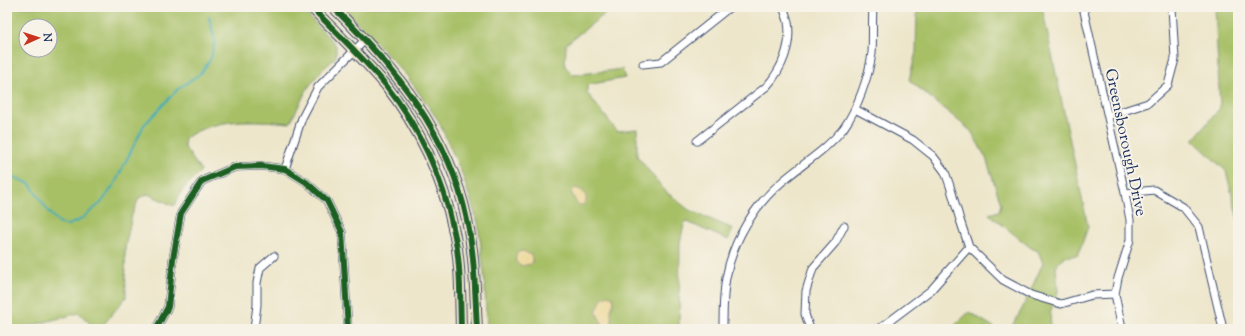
<svg xmlns="http://www.w3.org/2000/svg" width="1245" height="336" font-family="'Sorts Mill Goudy',serif">
  <style>
    .green { fill: #a7c066; stroke: #617862; fill-rule: evenodd }
    .sand { fill: #eeda9e; stroke: #84847e }
    .lines { fill: none; stroke-linecap: round; stroke-linejoin: round }
    .stream { stroke: #3bacb7; stroke-width: 2 }
    .street-casing { stroke: #3a4a6e; stroke-width: 9 }
    .secondary-casing { stroke: #3a4a6e; stroke-width: 12 }
    .street { stroke: #fff; stroke-width: 7 }
    .secondary { stroke: #fee4c5; stroke-width: 10 }
    .cycleway-casing { stroke: #f7f3e8; stroke-width: 8 }
    .cycleway { stroke: #1b5e20; stroke-width: 6 }
    .labels { text-anchor: middle; stroke-width: 4; stroke-linejoin: round; paint-order: stroke }
    .street-label { font-size: 16px; fill: #1b2f5e; stroke: #f7f3e8 }
  </style>
  <rect width="100%" height="100%" fill="#f7f3e8"/>
  <filter id="ink" filterUnits="userSpaceOnUse"><feTurbulence type="fractalNoise" baseFrequency=".025" numOctaves="2"/><feDisplacementMap in="SourceGraphic" scale="8" xChannelSelector="R" yChannelSelector="G"/><feConvolveMatrix kernelMatrix="1 2 1 2 8 2 1 2 1" color-interpolation-filters="sRGB"/></filter>
  <filter id="wash" filterUnits="userSpaceOnUse"><feTurbulence type="fractalNoise" baseFrequency=".012" numOctaves="4" result="noise"/><feDisplacementMap in="SourceGraphic" scale="16" xChannelSelector="R" yChannelSelector="G"/><feGaussianBlur stdDeviation="0.9" result="paint"/><feColorMatrix in="noise" values="0 0 0 0 0 0 0 0 0 0 0 0 0 0 0 0 0 1.4 0 .05"/><feComposite in="paint" operator="in"/></filter>
  <g filter="url(#wash)">
    <rect width="100%" height="100%" fill="#ede6ca"/>
    <path class="green" d="M7,7H300L336,45V57L320,72L307,89L290,123C254,120 217,117 185,138L184,146L201,171L183,189L174,206L148,194L139,198L132,215L125,248L126,297L100,329H96L79,313L18,329H7ZM26,26H50V50H26Z
      M342,7H620L606,13L566,44L565,66L573,75L622,69L625,78L587,85V93L617,131L637,129V156L665,191L689,210L733,229L728,240L685,221L680,242L679,329H487L484,273L478,223L462,174L438,120L407,76Z
      M917,7H1042L1088,227L1078,255L1063,257L1056,266L1058,292L1050,313L1051,329H1010L1022,309L1043,263L1038,251L1031,248L989,214L999,211L1001,204L986,158L971,131L909,80L916,52Z
      M1215,7H1238V219L1226,171L1193,140L1220,108Z
      M969,312L997,329H951Z"/>
    <path class="sand" d="M575,188L581,190L586,195V201L583,205H578C576,203 573,195 571,192Z
      M523,251L531,255L533,262L531,264L521,266C515,263 514,258 518,252Z
      M608,295L613,297C615,303 612,304 611,310C610,317 616,323 606,327L603,325L596,312L602,298Z"/>
    <g class="lines">
      <path class="stream" d="M7,174L30,184L48,211L60,224L68,225L80,220L101,203L114,185L144,125L178,89L201,73L211,58L215,41L209,17"/>
    </g>
  </g>
  <g filter="url(#ink)">
    <g class="lines">
      <defs>
        <path id="street" d="M1083,7L1125,193L1130,220V240L1118,278L1115,294L1122,329
          M643,64L661,62L730,7
          M855,109L913,140L933,156L945,172L950,186L960,220L969,247L1003,280L1031,295L1061,304L1092,295L1115,294
          M1108,116L1148,103L1168,85L1175,59L1172,7
          M697,141L767,86C782,69 792,45 788,22C787,17 785,12 783,7
          M285,169L302,118L318,87L365,40
          M1125,193L1154,190L1183,207L1199,227L1223,329
          M156,329L168,307L173,259L181,213L202,181L235,167L261,166L285,169L306,182L327,201L342,232L348,329
          M254,329L257,305V283L260,268L274,256
          M723,329C723,312 723,295 726,278C733,240 754,205 784,180C804,163 826,150 843,129C857,110 869,76 872,53C873,38 872,22 873,7
          M810,329L805,314L806,291L813,268L835,243L844,226
          M879,329L931,290L969,247"/>
        <path id="secondary" d="M311,7C336,32 362,57 385,84C419,127 443,178 454,232C461,263 460,297 461,329
          M333,7C395,68 449,133 467,220C475,256 475,293 477,329"/>
      </defs>
      <use href="#street" class="street-casing"/>
      <use href="#secondary" class="secondary-casing"/>
      <use href="#street" class="street"/>
      <use href="#secondary" class="secondary"/>
      <defs>
        <path id="cycleway" d="M311,7C336,32 362,57 385,84C419,127 443,178 454,232C461,263 460,297 461,329
          M333,7C395,68 449,133 467,220C475,256 475,293 477,329
          M156,329L168,307L173,259L181,213L202,181L235,167L261,166L285,169L306,182L327,201L342,232L348,329"/>
      </defs>
      <use href="#cycleway" class="cycleway-casing"/>
      <use href="#cycleway" class="cycleway"/>
    </g>
  </g>
  <g class="labels">
    <g class="street-label">
      <text transform="translate(1127 142) rotate(78)" y="6">Greensborough Drive</text>
    </g>
  </g>
  <rect width="1245" height="336" fill="none" stroke="#f7f3e8" stroke-width="24"/>
  <g transform="translate(38 38) rotate(87)"><circle r="19" fill="#f7f3e8" stroke="#9fa5b1"/>
  <path d="M0-3L7 15L0 10L-7 15Z" fill="#c8321e"/>
  <text y="-6" font-size="11" font-weight="bold" text-anchor="middle" fill="#1b2f5e">N</text>
  </g>
</svg>
